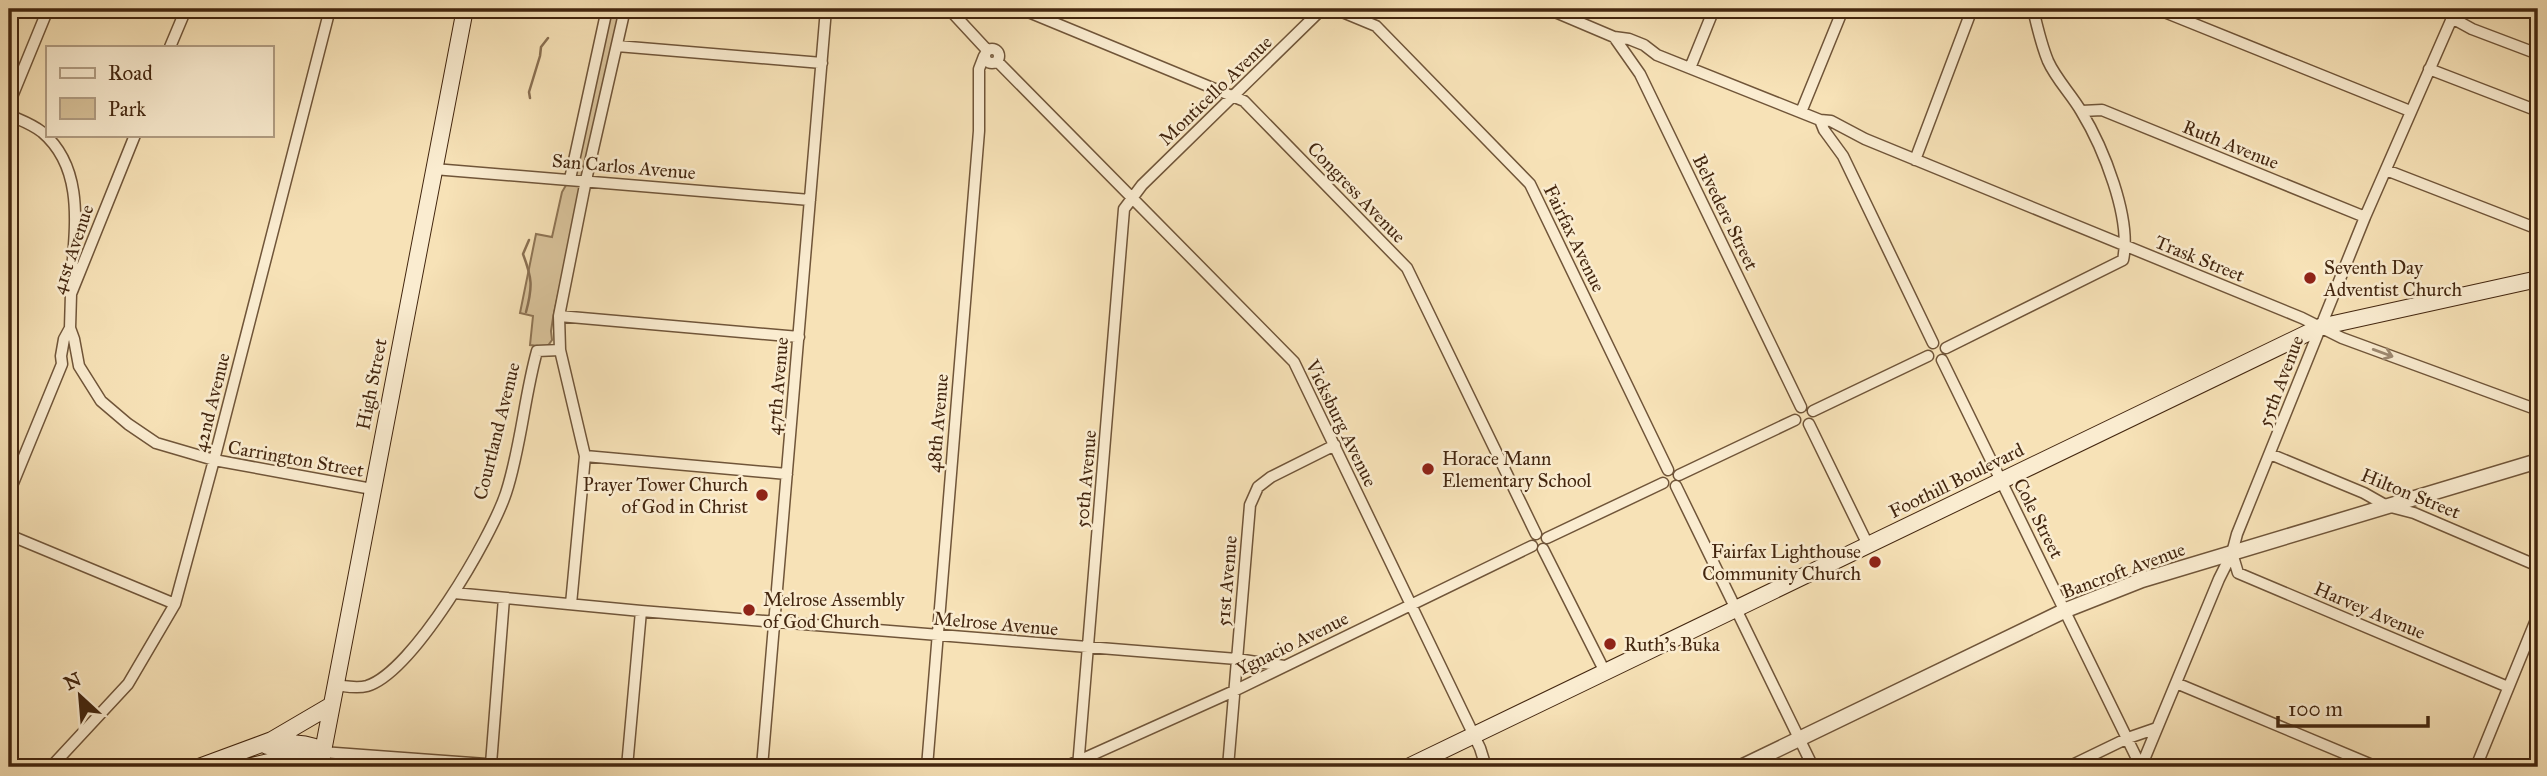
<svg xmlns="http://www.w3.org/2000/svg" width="2547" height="776" font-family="'IM FELL Great Primer',serif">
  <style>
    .green { fill: #d8c29a; stroke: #8e7454; stroke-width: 2 }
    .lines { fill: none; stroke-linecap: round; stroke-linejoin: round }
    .stream { stroke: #8a7052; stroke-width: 2.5 }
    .minor-casing { stroke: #705539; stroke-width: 13 }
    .tertiary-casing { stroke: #705539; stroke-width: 17 }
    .secondary-casing { stroke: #43260f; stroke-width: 18 }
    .minor { stroke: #faecd0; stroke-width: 10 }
    .tertiary { stroke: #faecd0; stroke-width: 14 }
    .secondary { stroke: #faecd0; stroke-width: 16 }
    .oneway { stroke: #9e8970 }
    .poi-dot { fill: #8f2418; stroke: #faecd0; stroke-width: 2.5 }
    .labels { text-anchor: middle; stroke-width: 5; stroke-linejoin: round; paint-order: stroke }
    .street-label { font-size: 19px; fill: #43260f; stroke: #faecd0 }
    .poi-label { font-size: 19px; fill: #43260f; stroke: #faecd0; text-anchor: start }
  </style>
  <rect width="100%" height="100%" fill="#f7e2b7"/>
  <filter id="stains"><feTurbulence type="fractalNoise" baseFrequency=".00286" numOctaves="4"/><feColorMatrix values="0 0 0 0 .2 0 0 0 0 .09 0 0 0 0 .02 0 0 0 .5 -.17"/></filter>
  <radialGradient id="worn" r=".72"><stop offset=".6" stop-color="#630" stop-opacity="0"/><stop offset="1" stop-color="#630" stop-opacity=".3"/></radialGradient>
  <path class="green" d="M609,9H620L553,318L551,331L552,340L547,347L530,345L533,316L520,313L536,234L552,237L562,192L576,168Z"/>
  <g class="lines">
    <path class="stream" d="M530,98L529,92L540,56L541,47L548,38
      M526,312C533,286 532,278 523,254L529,240"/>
    <defs>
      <path id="minor" d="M949,9L987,50
        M1021,9L1244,101L1407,268L1536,534
        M1335,9L1376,26L1530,184L1668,470
        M1548,9L1614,37L1629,39L1644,45L1657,55L1820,120L1831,121L1865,139L2302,318L2342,338L2538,410
        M2157,9L2410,111
        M2452,18L2472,29L2538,54
        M1614,37L1640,74L1801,407
        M617,46L822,63
        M170,47L186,9
        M985 56a7 7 0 1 1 14 0a7 7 0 1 1-14 0Z
        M997,61L1294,362L1480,748L1486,767
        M1690,68L1714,9
        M2429,69L2538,111
        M9,104L48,9
        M2082,111L2102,110L2365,217
        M1801,112L1843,9
        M9,115C20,120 32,124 42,132C87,170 74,233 71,285
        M1820,120L1824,130L1843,156L1933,343
        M1915,160L1972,9
        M434,169L810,200
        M2386,170L2538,229
        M570,179L607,9
        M559,316L799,337
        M70,328L74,339L79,366L101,401L128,424L156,443L214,460L372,489
        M1946,348L2123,260C2132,218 2103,147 2081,111C2071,94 2056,79 2048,61C2041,44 2037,26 2033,9
        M1942,360L2141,767
        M1813,411L1928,356
        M1809,424L1868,545
        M2270,454L2364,493L2387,506L2414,513L2538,566
        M585,456L787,474
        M1679,475L1795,420
        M1676,486L1813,767
        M9,493L62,364L61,356L64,339L70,328L71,294L135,135
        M9,535L175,604
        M1547,538L1663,483
        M1543,549L1605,672
        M2232,553L2238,573L2508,687
        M454,593L641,611L1237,659L1284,666
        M571,604L585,456L560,350L559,316L586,180L625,9
        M2176,683L2377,767
        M335,685C345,686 356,689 367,686C413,672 491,538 506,493C521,447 524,398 537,351L560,350
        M322,752L526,767
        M491,764L504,598
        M51,767L128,684L175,604L214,460L330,9
        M627,767L641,611
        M762,767L826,9
        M927,767L979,131V69L984,56
        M1065,767L1234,691L1532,546
        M1078,767L1124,209L1142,185L1322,9
        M1228,767L1250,505L1258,487L1271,477L1335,445
        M2068,767L2128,738L2157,728
        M2141,767L2219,579L2232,553L2237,534L2365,217L2456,9
        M2476,767L2538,615"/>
      <path id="tertiary" d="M1741,767L2066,610L2142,580L2538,461"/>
      <path id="secondary" d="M267,746C284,743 309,740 322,752
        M199,767L272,740L330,706
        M248,767L277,760L315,756L322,752
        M320,767L465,9
        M1408,767L2320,327L2538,279"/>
    </defs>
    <use href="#minor" class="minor-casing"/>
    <use href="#tertiary" class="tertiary-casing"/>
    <use href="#secondary" class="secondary-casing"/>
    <use href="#minor" class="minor"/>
    <use href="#tertiary" class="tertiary"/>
    <use href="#secondary" class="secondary"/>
  </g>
  <defs><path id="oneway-shaft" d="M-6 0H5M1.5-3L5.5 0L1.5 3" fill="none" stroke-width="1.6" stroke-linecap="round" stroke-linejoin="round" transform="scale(1.75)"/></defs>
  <use class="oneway" href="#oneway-shaft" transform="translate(2383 353) rotate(20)"/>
  <g class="poi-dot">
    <circle cx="2310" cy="278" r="7"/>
    <circle cx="1428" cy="469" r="7"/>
    <circle cx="762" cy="495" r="7"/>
    <circle cx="1875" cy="562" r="7"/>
    <circle cx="749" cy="610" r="7"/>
    <circle cx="1610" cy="644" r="7"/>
  </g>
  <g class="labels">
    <g class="street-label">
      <text transform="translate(1215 90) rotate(-44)" y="7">Monticello Avenue</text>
      <text transform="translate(2231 144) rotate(22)" y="7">Ruth Avenue</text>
      <text transform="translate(624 166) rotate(5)" y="7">San Carlos Avenue</text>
      <text transform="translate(1357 192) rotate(46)" y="7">Congress Avenue</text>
      <text transform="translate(1726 212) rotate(64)" y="7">Belvedere Street</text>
      <text transform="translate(1575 238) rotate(64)" y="7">Fairfax Avenue</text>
      <text transform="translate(72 249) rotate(-71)" y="7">41st Avenue</text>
      <text transform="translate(2200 258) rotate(22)" y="7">Trask Street</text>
      <text transform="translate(2280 381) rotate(-69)" y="7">55th Avenue</text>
      <text transform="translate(371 384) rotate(-79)" y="7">High Street</text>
      <text transform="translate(777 386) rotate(-85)" y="7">47th Avenue</text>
      <text transform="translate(211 402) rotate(-76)" y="7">42nd Avenue</text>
      <text transform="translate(937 423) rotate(-85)" y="7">48th Avenue</text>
      <text transform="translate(1342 423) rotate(64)" y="7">Vicksburg Avenue</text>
      <text transform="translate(496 431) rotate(-76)" y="7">Courtland Avenue</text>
      <text transform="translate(296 458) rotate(10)" y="7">Carrington Street</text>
      <text transform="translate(1085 479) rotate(-85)" y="7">50th Avenue</text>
      <text transform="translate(1956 480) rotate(-26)" y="7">Foothill Boulevard</text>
      <text transform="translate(2411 493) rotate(22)" y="7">Hilton Street</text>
      <text transform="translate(2039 518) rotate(63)" y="7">Cole Street</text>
      <text transform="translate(2123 570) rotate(-20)" y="7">Bancroft Avenue</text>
      <text transform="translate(1226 581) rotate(-85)" y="7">51st Avenue</text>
      <text transform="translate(2370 610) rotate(23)" y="7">Harvey Avenue</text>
      <text transform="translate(996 623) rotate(5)" y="7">Melrose Avenue</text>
      <text transform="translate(1292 643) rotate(-26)" y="7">Ygnacio Avenue</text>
    </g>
    <g class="poi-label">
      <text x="2324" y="274">Seventh Day<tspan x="2324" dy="22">Adventist Church</tspan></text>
      <text x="1442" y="465">Horace Mann<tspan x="1442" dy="22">Elementary School</tspan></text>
      <text x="748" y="491" text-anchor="end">Prayer Tower Church<tspan x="748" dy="22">of God in Christ</tspan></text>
      <text x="1861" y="558" text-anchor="end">Fairfax Lighthouse<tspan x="1861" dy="22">Community Church</tspan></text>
      <text x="763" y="606">Melrose Assembly<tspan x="763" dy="22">of God Church</tspan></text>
      <text x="1624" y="651">Ruth's Buka</text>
    </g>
  </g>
  <rect width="2547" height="776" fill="none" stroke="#f7e2b7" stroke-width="35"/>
  <rect x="10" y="10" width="2526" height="755" fill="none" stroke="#43260f" stroke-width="3.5"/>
  <rect x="18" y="18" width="2512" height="741" fill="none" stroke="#43260f" stroke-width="2"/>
  <rect x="46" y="46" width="228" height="91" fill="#faecd0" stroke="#b19d83" stroke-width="2"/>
  <rect x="60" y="68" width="35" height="10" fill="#faecd0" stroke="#b19d83" stroke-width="2"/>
  <text x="108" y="80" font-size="21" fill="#43260f">Road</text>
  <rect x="60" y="98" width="35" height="21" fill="#d8c29a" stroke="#b19d83" stroke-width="2"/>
  <text x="108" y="116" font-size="21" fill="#43260f">Park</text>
  <g transform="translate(80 696) rotate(334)" stroke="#faecd0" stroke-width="5" paint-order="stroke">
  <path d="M0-5L12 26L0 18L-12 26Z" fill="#43260f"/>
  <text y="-10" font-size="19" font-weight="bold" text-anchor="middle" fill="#43260f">N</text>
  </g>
  <path d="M2278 716v10h150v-10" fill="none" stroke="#43260f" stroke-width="3.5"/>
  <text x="2288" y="716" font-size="21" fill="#43260f" stroke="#faecd0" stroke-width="5" paint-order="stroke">100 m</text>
  <rect width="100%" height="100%" filter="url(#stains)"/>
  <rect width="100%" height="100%" fill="url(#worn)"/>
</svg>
